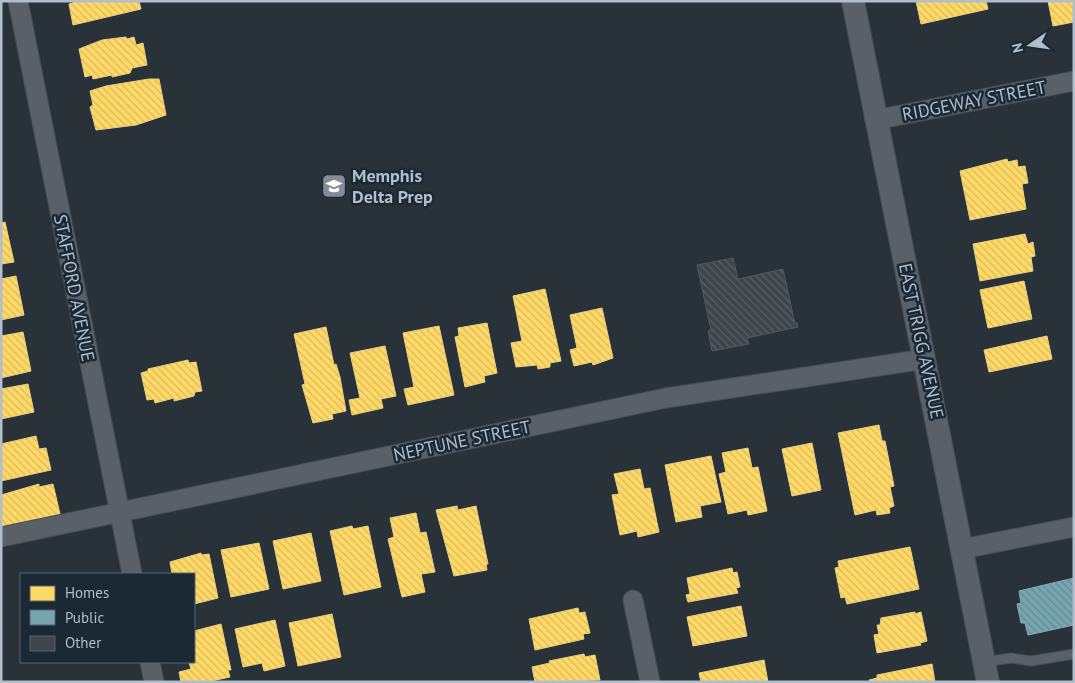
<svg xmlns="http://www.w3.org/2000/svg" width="1075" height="683" font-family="'PT Sans',sans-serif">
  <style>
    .homes { fill: url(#homes-back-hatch); stroke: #e8d184 }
    .public { fill: url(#public-back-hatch); stroke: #88acb7 }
    .building { fill: url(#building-back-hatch); stroke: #515861 }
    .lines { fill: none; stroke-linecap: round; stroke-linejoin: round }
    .service-casing { stroke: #474d54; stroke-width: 11 }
    .minor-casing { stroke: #474d54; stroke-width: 21 }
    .tertiary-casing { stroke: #474d54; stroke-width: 24 }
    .service { stroke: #596067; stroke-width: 9 }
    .minor { stroke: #596067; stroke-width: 19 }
    .tertiary { stroke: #596067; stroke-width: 22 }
    .labels { text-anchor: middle; stroke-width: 5; stroke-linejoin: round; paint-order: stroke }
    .street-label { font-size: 18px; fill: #b2becb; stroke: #1b2935 }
    .poi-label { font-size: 18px; font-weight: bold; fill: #b2becb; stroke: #1b2935; text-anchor: start }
  </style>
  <defs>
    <pattern id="homes-back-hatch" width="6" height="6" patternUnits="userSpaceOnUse" patternTransform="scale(1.25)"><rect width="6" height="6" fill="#ffd966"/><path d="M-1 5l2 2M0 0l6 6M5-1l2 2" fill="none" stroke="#d7b95e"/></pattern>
    <pattern id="public-back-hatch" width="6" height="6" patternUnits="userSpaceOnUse" patternTransform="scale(1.25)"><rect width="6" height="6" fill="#76a5af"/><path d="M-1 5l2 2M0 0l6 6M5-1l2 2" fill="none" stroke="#668a92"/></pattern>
    <pattern id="building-back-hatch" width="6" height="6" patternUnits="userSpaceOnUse" patternTransform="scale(1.25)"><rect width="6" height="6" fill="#3e464c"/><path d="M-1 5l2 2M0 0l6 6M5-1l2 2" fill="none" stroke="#585f64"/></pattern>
  </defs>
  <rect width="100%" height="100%" fill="#293139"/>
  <path class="homes" d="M73,1H139L141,9L73,25L69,4L73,3Z
    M916,1H986L988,9L921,24Z
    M1048,1H1074V22L1053,26Z
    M126,37L127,39L134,37L136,45L143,43L147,65L132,68L130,73L112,77V75L93,79L92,75L85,77L79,49L102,40Z
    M149,79H159L166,115L136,125L96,130L90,107L93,105L90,91L106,86Z
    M1007,159L1008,162L1017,160L1018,167L1025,166L1028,183L1022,184L1026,209L970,220L960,171Z
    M5,222L14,262L1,264V223Z
    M1025,234L1028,244L1033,242L1035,256L1031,257L1033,271L980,281L973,244Z
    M16,276L24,315L1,320V279Z
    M1024,281L1032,319L988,328L980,290Z
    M545,289L561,361L550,363V367L538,369L537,365L516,367L511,343L522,341L513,296Z
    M602,308L613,358L593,365L592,362L574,366L570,350L577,348L570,315Z
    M487,323L497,373L484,376L485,382L465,387L455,337L459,336L458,328Z
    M439,326L454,395L408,405L404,389L414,387L403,333Z
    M326,327L334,365L336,364L340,377L346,411L332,414L333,419L313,423L302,385L305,384L294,334Z
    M23,332L31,371L1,378V336Z
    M1047,336L1052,359L989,372L984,350Z
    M385,346L396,396L381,399L383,408L352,415L349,400L360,398L350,353Z
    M188,360L189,363L196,362L202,391L195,392L194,396L174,401V398L155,403L154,399L147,400L141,373L148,371V369Z
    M28,384L34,412L1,419V389Z
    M879,425L882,441H885L894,486L890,487L894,506L889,508L890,513L877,515L876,510L855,515L838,433Z
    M36,436L39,449L46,448L51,470L1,481V444Z
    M812,443L821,490L792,496L782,449Z
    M748,448L752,468L758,467L767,511L748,515L747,510L728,514L719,474L726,472L722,453Z
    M711,456L721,502L700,506L702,517L676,522L665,465Z
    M640,469L644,489L650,488L659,532L638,537L637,531L620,535L612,495L619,494L614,474Z
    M39,484V487L53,484L60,514L1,527V495Z
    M457,506L458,510L476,506L488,564H486L487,570L454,576L436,510Z
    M416,513L420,533L426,532L435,572L421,574L425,592L402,597L388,539L394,537L390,518Z
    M352,526L353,529L368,526L381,587L344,595L330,531Z
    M311,533L321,581L283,589L273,541Z
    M259,543L269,589L231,597L221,550Z
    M910,547L919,589L847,604L845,597L841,598L835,568L839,567L838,561Z
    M201,553V555L209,554L218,598L194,604V574H172L170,562Z
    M732,568L733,573L737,572L740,587L736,588L738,593L688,602L686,595L690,594L687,578Z
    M741,606L747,636L693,646L687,617Z
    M578,608L579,613L585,612L590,633L583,634L584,639L535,650L529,619Z
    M915,612V614L921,612L927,641L920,643L921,645L877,653L874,635L879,634L877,625H880L881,618Z
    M332,614L341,657L298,666L289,623Z
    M275,620L285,666L264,671L262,663L243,667L235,629Z
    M221,624L231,670H228L230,677L207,682H181L179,672L191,669L189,662H194V631Z
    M584,654L585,657L595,655L600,680L535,682L532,667L550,663L549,661Z
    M764,660L768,682H701L699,673Z
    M932,664L935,682H870L869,680L877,678V675Z"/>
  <path class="public" d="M1074,578V625L1028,635L1025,623H1021L1017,604L1021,603L1019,591Z"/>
  <path class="building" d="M733,258L738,279L783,269L795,324L797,323L798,327L747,338L749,344L712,351L708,331L711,330L697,265Z"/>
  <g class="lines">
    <defs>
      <path id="service" d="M985,662L1011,658L1031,661L1074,654"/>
      <path id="minor" d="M18,1L132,574
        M875,120L1074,81
        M1,537L666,398L925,359
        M962,549L1074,527
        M633,600L650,682
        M150,662L154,682"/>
      <path id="tertiary" d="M853,1L988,682"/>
    </defs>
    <use href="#service" class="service-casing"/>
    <use href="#minor" class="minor-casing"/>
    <use href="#tertiary" class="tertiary-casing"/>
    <use href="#service" class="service"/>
    <use href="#minor" class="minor"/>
    <use href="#tertiary" class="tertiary"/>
  </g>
  <defs>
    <symbol id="school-square" viewBox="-11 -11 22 22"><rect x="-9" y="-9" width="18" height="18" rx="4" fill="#828d98" stroke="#1b2935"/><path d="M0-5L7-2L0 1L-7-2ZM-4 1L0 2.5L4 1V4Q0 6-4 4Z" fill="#fff"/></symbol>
  </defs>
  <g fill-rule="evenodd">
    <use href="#school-square" x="320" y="172" width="28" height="28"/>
  </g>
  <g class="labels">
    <g class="street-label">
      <text transform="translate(974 101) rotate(-11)" y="6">RIDGEWAY STREET</text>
      <text transform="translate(74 288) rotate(79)" y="6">STAFFORD AVENUE</text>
      <text transform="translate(921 341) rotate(78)" y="6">EAST TRIGG AVENUE</text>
      <text transform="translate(462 441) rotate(-12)" y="6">NEPTUNE STREET</text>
    </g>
    <g class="poi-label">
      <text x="352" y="182">Memphis<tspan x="352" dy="21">Delta Prep</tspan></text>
    </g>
  </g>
  <rect width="1075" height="683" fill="none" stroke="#b2becb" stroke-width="5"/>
  <rect x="20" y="573" width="175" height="90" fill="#1b2935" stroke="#576571"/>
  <rect x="30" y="586" width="25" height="15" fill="#ffd966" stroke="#576571"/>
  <text x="65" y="598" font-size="15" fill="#b2becb">Homes</text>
  <rect x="30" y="610" width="25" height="15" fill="#76a5af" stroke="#576571"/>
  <text x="65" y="623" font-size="15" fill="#b2becb">Public</text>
  <rect x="30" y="636" width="25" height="15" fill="#3e464c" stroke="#576571"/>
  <text x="65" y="648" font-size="15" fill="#b2becb">Other</text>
  <g transform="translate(1030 45) rotate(257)" stroke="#1b2935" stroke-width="4" paint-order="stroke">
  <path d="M0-4L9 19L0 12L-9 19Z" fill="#b2becb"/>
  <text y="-8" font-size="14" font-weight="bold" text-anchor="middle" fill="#b2becb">N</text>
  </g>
</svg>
